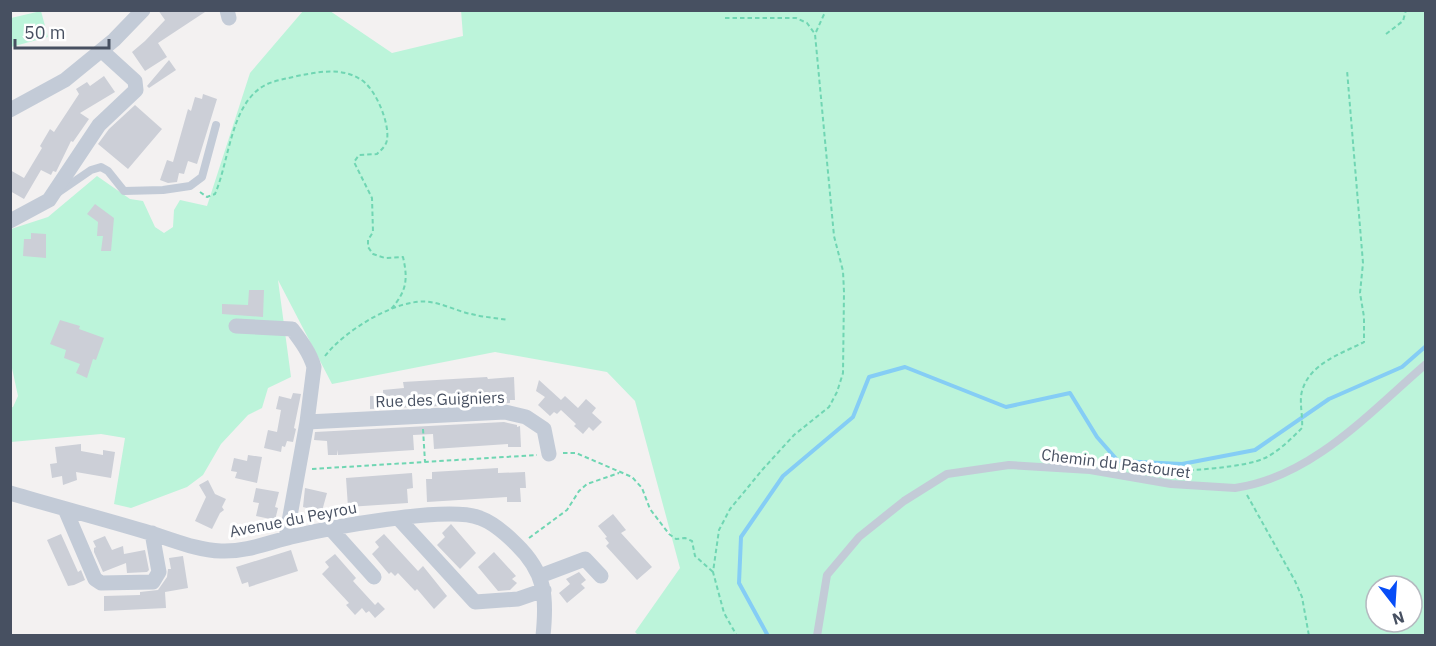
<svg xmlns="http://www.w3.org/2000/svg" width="1436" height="646" font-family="'IBM Plex Sans',sans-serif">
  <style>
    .green { fill: #bcf4da; fill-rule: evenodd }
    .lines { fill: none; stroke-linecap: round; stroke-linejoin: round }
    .stream { stroke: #85cdf5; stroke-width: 4 }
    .building { fill: #cccfd7 }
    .path { stroke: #70d6b3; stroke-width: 2; stroke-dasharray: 4.5 3; stroke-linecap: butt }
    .service { stroke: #c3cbd7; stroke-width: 8 }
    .minor { stroke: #c3cbd7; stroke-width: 15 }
    .labels { text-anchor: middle; stroke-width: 6; stroke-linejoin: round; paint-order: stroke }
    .street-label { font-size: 16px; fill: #475061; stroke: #fff }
  </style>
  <rect width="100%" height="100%" fill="#f3f1f1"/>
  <path class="green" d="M461,10L1425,11V635H638L635,632L680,568L635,401L607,372L495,352L332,384L278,280L291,377L268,388L262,408L248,415L221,444L203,475L187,487L131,508L114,504L125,438L101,434L11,442L10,408L13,407L18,396L10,359L11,229L48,217L97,176L130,199L143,201L155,227L164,233L173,227L174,210L180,200L207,206L250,73L303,11H330L392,53L463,36ZM1376,586H1412V622H1376Z
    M41,11L48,37L11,47V18Z"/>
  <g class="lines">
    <path class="stream" d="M768,636L739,583L741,537L783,476L853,417L869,377L905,367L1006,407L1070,393L1097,437L1118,461L1182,464L1255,450L1329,399L1402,367L1426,346"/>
  </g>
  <path class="building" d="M158,10H208L158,43L167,57L145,71L132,52L145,41L165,20Z
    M169,60L176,70L149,88L147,86Z
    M104,76L115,92L80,113L89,119L73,142L71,141L56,172L53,171L51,175L41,170L24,199L10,191V170L24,178L42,148L40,146L50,129L54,132L79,94L76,89L87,82L90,86Z
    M203,94L217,99L197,164L188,161L184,174L179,173L177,182L168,183L160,180L167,160L173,162L188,109L191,111L195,97L202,99Z
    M135,105L162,129L128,169L98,144L109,129Z
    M95,204L114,218L111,251H101L103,236H97L98,222L87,214Z
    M31,233L46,234V258L23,256L24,239H31Z
    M249,290H264L263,317L222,314V304L248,305Z
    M60,320L80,326L79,329L104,338L96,360L93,359L87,378L76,373L80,364L64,358L66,350L50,344Z
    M487,377L488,379L514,377L515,400H510V403L370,409V396H383V390L404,388L403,382Z
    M539,380L561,400L565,396L578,408L586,399L596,408L592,413L602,422L593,431L589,427L583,434L574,426L576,424L561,410L557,414L554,412L550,416L538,405L545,397L536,391Z
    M293,393L301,394L294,428L296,429L293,442L287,441L285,447L282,446L281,452L264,448L268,430L277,432L281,410L276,409L279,396L291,399Z
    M504,422L517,425V427L520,426L521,447H508V444L434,449L433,434L413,435L414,450L338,455V450L337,455H328L327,441L314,440L315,432Z
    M81,444V451L103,455V450L115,452L111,478L76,472L77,480L63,485L62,476L52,478L50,464L57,463L55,447Z
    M248,455L262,457L257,483L235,478L237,472L231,471L234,458L247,461Z
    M498,468V473L525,472L526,488H520L521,502H507V497L427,502L426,479H432V472Z
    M412,473L413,488L407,489L408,503L348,507L346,478Z
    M208,480L215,494L226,499L222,507L224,510L220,513L212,529L195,521L206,497L199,485Z
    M256,488L279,492L275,507L278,508L275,520L256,516L259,503L253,502Z
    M305,488L327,493L322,511L318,510L316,516L305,513L307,508L303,507Z
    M613,514L626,530L621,533L652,567L637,580L606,546L609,543L605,538L607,537L598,526Z
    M451,524L476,553L460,569L437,545L445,537L442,533Z
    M61,534L78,572L81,570L85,580L74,585L68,586L47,540Z
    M384,534L418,571L423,566L447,596L434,609L417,589L415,591L398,573L395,576L391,572L389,574L372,554L379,547L375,542Z
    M105,536L112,550L123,546L124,554L145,550L149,570L147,572L127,573L126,563L103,572L94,552V548L96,547L93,541Z
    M291,550L298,571L249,587L248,582L242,584L236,567Z
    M494,552L516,576L512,579L517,583L510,590L498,591L478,567Z
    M335,554L356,578L353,581L375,605L378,602L385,609L375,618L369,611L366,613L362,608L355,615L346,605L349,603L322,574L329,567L325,562Z
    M183,556L188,588L165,592L166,608L104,611V596L140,595V592L158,590L167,577L168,569H171L169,558Z
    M579,572L586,580L581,584L585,588L567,603L559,593L570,584L566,579Z"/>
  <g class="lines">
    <path class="path" d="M725,18H796L807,23L815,34L834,236L843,271L844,292L843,373L837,392L829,407L794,435L763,469L730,509L719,530L713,572L724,613L737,636
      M816,32L826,10
      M1386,34L1403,21L1406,10
      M200,192L207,197L215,194C227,166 230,123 249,99C263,81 277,81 297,76C319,72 340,67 360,79C375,87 390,123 387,140C386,146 381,150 377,154L359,155L354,162L372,198L373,232L368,240V247L373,254L385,258L403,257C408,279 407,291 391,309
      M325,356C344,331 398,297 430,302C444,304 457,311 471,314C483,317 496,318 508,320
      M423,429L425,462
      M563,453H576L632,477L642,488L650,509L669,534L676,539L685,538L692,541L695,556L713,572
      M312,469L537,455
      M1167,472C1192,470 1243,468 1265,458C1279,451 1291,439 1302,428C1303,416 1299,402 1302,391C1310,363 1341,354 1364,342V317L1360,293L1363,263L1347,70
      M1247,495L1295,581L1302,597L1309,636
      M529,538L567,510L579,491L587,484L619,473"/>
    <path class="service" d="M59,192L91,170L101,167L108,171L124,191L163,190L190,186L202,177L216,125
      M817,636L827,575L859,537L904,501L947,474L1009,465L1090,470L1171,484L1235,488C1312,477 1369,413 1426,364"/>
    <path class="minor" d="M227,10L229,18
      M10,110L65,80L114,40L143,10
      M10,221L49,200L99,125L136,90L135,81L102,51
      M236,326L292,329C301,341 310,353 314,367L307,422
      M10,493C57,507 104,519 150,533C174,540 196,550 221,551C246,552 267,543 291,537C328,528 449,505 480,518C494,523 506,534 516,544C546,573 547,597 543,636
      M65,509L95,579L101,583L153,582L159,572L152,533
      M399,519L475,602L518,599L544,590
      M330,528L374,577
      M286,538L307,422L505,412L526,417L544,429L549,454
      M540,576L585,559L601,576"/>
  </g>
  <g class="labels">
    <g class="street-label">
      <text transform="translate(440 399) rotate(-2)" y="6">Rue des Guigniers</text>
      <text transform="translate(1116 463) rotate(7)" y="6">Chemin du Pastouret</text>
      <text transform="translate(293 519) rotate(-11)" y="6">Avenue du Peyrou</text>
    </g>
  </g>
  <rect width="1436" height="646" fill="none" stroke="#475061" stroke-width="24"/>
  <g transform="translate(1394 604) rotate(163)"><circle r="28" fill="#ffffff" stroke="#b5b9c0" stroke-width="1.5"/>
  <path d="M0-4.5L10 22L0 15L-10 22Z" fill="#074df7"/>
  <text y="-9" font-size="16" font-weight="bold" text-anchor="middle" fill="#475061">N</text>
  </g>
  <path d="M15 39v9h94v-9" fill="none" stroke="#475061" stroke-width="3"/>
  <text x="24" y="39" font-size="18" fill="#475061" stroke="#ffffff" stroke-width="4.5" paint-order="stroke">50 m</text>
</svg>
